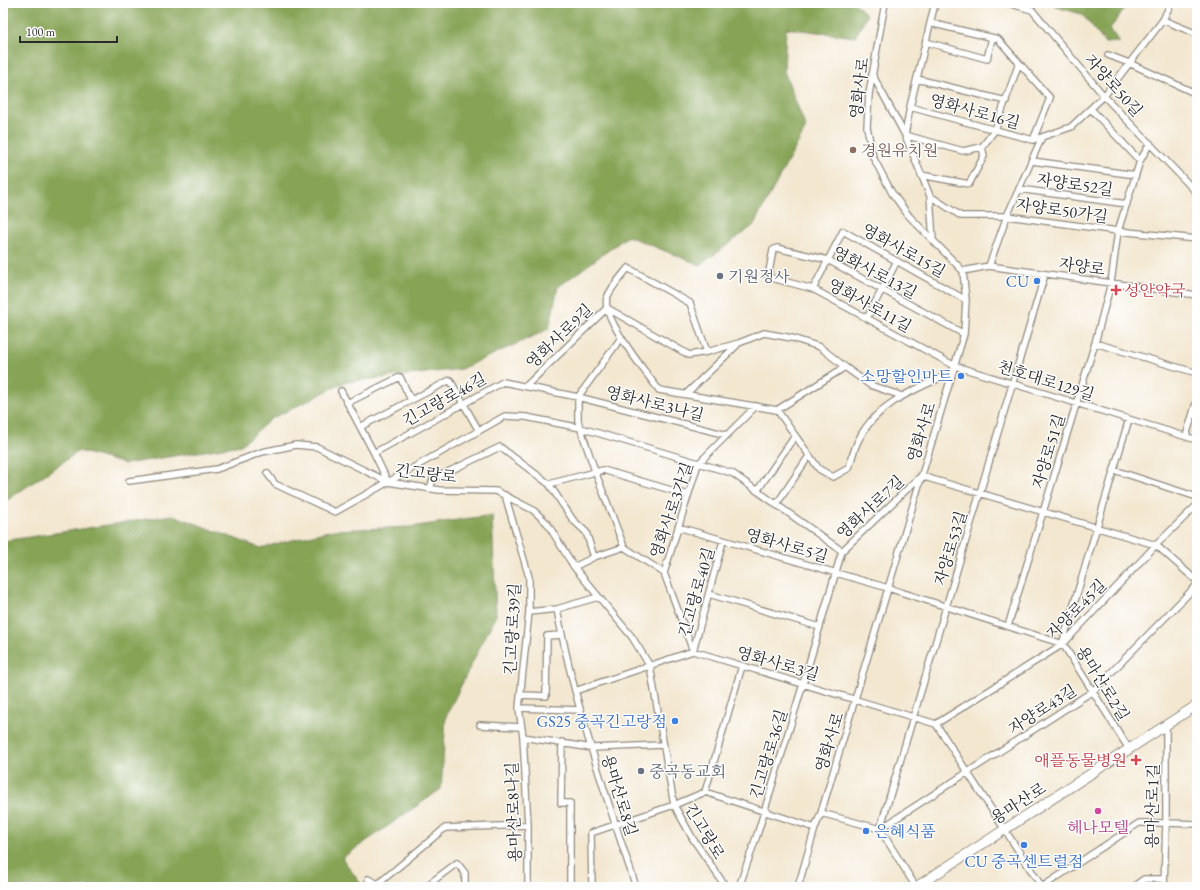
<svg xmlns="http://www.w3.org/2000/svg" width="1200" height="890" font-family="'EB Garamond','Noto Serif KR',serif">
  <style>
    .forest { fill: #87a456; stroke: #596840 }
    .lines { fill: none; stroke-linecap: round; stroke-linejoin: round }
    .street-casing { stroke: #8f897e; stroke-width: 8 }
    .primary-casing { stroke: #8f897e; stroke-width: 11 }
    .street { stroke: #fff; stroke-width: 5.5 }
    .primary { stroke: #fff; stroke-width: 9 }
    .education-dot { fill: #8d6e63; stroke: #fff; stroke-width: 1.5 }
    .worship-dot { fill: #6b7280; stroke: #fff; stroke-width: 1.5 }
    .shop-dot { fill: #3f7fe0; stroke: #fff; stroke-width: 1.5 }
    .health-dot { fill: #e0444e; stroke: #fff; stroke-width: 1.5 }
    .hotel-dot { fill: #d1479c; stroke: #fff; stroke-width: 1.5 }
    .labels { text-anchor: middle; stroke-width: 3; stroke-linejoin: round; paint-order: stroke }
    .street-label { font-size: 16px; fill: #2b2b2b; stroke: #fff }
    .education-label { font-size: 16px; fill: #785e54; stroke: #fff; text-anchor: start }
    .worship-label { font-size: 16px; fill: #5b616d; stroke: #fff; text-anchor: start }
    .shop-label { font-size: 16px; fill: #366cbe; stroke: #fff; text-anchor: end }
    .health-label { font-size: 16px; fill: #be3a42; stroke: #fff; text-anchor: start }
    .hotel-label { font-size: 16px; fill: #b23c85; stroke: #fff }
  </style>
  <rect width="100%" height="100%" fill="#fff"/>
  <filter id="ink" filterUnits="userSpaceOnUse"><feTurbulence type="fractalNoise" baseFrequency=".025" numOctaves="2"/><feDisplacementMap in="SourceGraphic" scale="8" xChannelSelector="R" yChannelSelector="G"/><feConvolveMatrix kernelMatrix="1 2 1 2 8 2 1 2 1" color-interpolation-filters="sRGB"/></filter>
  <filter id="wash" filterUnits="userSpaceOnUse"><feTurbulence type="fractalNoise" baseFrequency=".012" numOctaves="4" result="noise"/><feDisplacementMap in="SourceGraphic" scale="16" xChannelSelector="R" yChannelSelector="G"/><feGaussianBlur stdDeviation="0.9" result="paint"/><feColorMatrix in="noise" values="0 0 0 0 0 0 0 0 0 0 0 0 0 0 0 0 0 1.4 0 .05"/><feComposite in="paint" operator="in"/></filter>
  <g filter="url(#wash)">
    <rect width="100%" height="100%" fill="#f3e7d0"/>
    <path class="forest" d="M3,3H855L867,15L855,37L786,28L784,71L806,128L753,226L700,265L628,236L558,287L549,329L461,369L345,382L271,419L241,445L125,464L79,451L3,503Z
      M1053,3H1128L1110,29L1119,42L1105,43L1082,14L1056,7Z
      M173,515L260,548L333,530L410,527L492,515L496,615L446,716L441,789L342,858L363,887H3V541Z"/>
  </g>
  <g filter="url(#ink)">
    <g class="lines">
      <defs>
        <path id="street" d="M935,3L910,107L905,135L963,151L982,147L995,130L1019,63
          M1008,3L1032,10L1104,96L1197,193
          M1163,20L1197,34
          M930,23L998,39L1050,98L1033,140
          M926,42L987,59L992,38
          M1108,55L1129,63L1197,94
          M872,74L905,135L930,196L933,240
          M917,79L1006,101
          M910,107L1033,140
          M1091,109L1140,161
          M1033,140L1071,127L1104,96L1163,20L1171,3
          M1032,161L1136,175
          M921,175L969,184L984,156L982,147
          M1019,189L1127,204
          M930,196L961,216H1007L1118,231L1197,239
          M989,266L1007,216L1042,137
          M963,271L989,266L1197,295
          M813,289L843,231L966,300
          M607,308L689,355L707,352L739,343L764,333L792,338L820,347L845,367L870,385L902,396
          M867,318L897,261
          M964,334L828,260L777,248L773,250L768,277L813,289L955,366L1197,440
          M621,338L578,397V421L595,471L624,547L664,573L693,651
          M1095,343L1197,373
          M707,352L690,303L628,268C621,277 611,287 607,298C600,316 647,374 659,390L777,410L819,469L833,477L849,468C852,458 854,448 859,439C877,402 919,388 953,372
          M526,386L607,308
          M341,391L374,453L388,482
          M686,394L737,345
          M347,403L400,377L411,400
          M777,410L845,367
          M360,427L450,380L479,431
          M1186,436L1197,400
          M374,453L503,382L578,397L727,435
          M1114,470L1197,497
          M267,473L275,484L335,512L505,416L526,417L581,428L732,473L842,551
          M129,481L217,469L262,452L296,445L317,447L388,482L439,490L496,491L533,510L547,523L574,567L632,637L650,666L674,805L693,839L726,887
          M549,484L603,470L688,495
          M430,489L433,479L500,447L549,484L573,520L586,532L594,557
          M757,491L795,436
          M505,495L529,577V612L519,708L523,737L528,825V887
          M776,505L809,456
          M678,527L888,588L1063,644L1129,749
          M842,551L921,476L1156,545L1197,581
          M574,567L594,557L624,547
          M664,573L698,464L756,406
          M709,594L820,627
          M557,609C574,704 606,796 636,887
          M529,612L557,609L598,597
          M1008,626L1095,343L1111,283L1118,231L1140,161L1150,143
          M1063,641L1129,419
          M693,651L723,541
          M575,691L693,651L936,724L1042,887
          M521,695L546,696L547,636L561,635
          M519,708L580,710
          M936,724L1063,644L1156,545L1197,505
          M480,725L521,727
          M523,737L592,748L662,745
          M562,742L561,803H570V887
          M705,792L742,666
          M705,792L815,828
          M821,813L880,829L916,887
          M880,829L1045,274
          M880,829L1093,691L1197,585
          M368,879L378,884L445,828L528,825
          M425,887L457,863L465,873V887
          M592,887L591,833L674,805L705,792
          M739,887L758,832L803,684L842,551
          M798,887L815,828L821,813L964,334L966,300L963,271L909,216L892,193L873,157L867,127L869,94L885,3
          M1042,887L1139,823H1166L1197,824
          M1133,887L1144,879H1164
          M1164,887L1166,823V725"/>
        <path id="primary" d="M916,887L1197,705"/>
      </defs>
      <use href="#street" class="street-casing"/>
      <use href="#primary" class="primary-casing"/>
      <use href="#street" class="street"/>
      <use href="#primary" class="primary"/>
    </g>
  </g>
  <circle class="education-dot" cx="853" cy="150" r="4"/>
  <g class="worship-dot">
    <circle cx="720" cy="276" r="4"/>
    <circle cx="641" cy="771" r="4"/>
  </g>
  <g class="shop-dot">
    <circle cx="1037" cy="281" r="4"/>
    <circle cx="961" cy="376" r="4"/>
    <circle cx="675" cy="721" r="4"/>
    <circle cx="866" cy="831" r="4"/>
    <circle cx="1024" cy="845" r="4"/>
  </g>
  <g class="health-dot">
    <path d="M1114 284h4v4h4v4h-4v4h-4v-4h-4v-4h4z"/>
    <path d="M1134 754h4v4h4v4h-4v4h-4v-4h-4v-4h4z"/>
  </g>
  <circle class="hotel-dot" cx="1098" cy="811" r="4"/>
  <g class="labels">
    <g class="street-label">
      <text transform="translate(1114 85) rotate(48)" y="6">자양로50길</text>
      <text transform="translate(859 88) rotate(-83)" y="6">영화사로</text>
      <text transform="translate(975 111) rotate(15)" y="6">영화사로16길</text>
      <text transform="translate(1075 184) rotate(8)" y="6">자양로52길</text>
      <text transform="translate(1062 210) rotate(8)" y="6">자양로50가길</text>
      <text transform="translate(904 250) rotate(29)" y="6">영화사로15길</text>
      <text transform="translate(1082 266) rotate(8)" y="6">자양로</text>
      <text transform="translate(875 272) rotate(28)" y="6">영화사로13길</text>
      <text transform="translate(870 305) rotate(29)" y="6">영화사로11길</text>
      <text transform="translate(559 336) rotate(-44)" y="6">영화사로9길</text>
      <text transform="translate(1046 380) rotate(17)" y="6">천호대로129길</text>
      <text transform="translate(444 399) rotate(-29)" y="6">긴고랑로46길</text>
      <text transform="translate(655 403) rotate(14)" y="6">영화사로3나길</text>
      <text transform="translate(921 432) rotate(-73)" y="6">영화사로</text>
      <text transform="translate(1048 451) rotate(-73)" y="6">자양로51길</text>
      <text transform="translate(426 473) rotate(7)" y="6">긴고랑로</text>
      <text transform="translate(870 507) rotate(-43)" y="6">영화사로7길</text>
      <text transform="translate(671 510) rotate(-71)" y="6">영화사로3가길</text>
      <text transform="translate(787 545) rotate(16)" y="6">영화사로5길</text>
      <text transform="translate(950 548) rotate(-73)" y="6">자양로53길</text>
      <text transform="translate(696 592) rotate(-74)" y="6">긴고랑로40길</text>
      <text transform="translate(1076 609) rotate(-45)" y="6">자양로45길</text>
      <text transform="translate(512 629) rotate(-87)" y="6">긴고랑로39길</text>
      <text transform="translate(778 663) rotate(16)" y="6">영화사로3길</text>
      <text transform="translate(1103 683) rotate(58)" y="6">용마산로2길</text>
      <text transform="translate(1042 709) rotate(-33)" y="6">자양로43길</text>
      <text transform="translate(829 742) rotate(-73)" y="6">영화사로</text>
      <text transform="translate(768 754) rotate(-73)" y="6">긴고랑로36길</text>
      <text transform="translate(620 795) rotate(73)" y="6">용마산로8길</text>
      <text transform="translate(1018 803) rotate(-33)" y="6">용마산로</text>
      <text transform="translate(1152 806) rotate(-89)" y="6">용마산로1길</text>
      <text transform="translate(513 812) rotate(-92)" y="6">용마산로8나길</text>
      <text transform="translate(705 831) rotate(59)" y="6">긴고랑로</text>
    </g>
    <g class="education-label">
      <text x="861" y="156">경원유치원</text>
    </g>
    <g class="worship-label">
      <text x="728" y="282">기원정사</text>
      <text x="649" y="777">중곡동교회</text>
    </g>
    <g class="shop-label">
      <text x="1029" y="287">CU</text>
      <text x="953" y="382">소망할인마트</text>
      <text x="667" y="727">GS25 중곡긴고랑점</text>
      <text x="874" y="837" text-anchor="start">은혜식품</text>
      <text x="1024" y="867" text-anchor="middle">CU 중곡센트럴점</text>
    </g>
    <g class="health-label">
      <text x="1124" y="296">성안약국</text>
      <text x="1127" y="766" text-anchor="end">애플동물병원</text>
    </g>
    <g class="hotel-label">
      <text x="1098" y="833">헤나모텔</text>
    </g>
  </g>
  <rect width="1200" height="890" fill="none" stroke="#fff" stroke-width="16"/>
  <path d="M20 36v6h97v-6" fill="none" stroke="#2b2b2b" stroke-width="2"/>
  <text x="26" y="36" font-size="12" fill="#2b2b2b" stroke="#ffffff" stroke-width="3" paint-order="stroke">100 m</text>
</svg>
